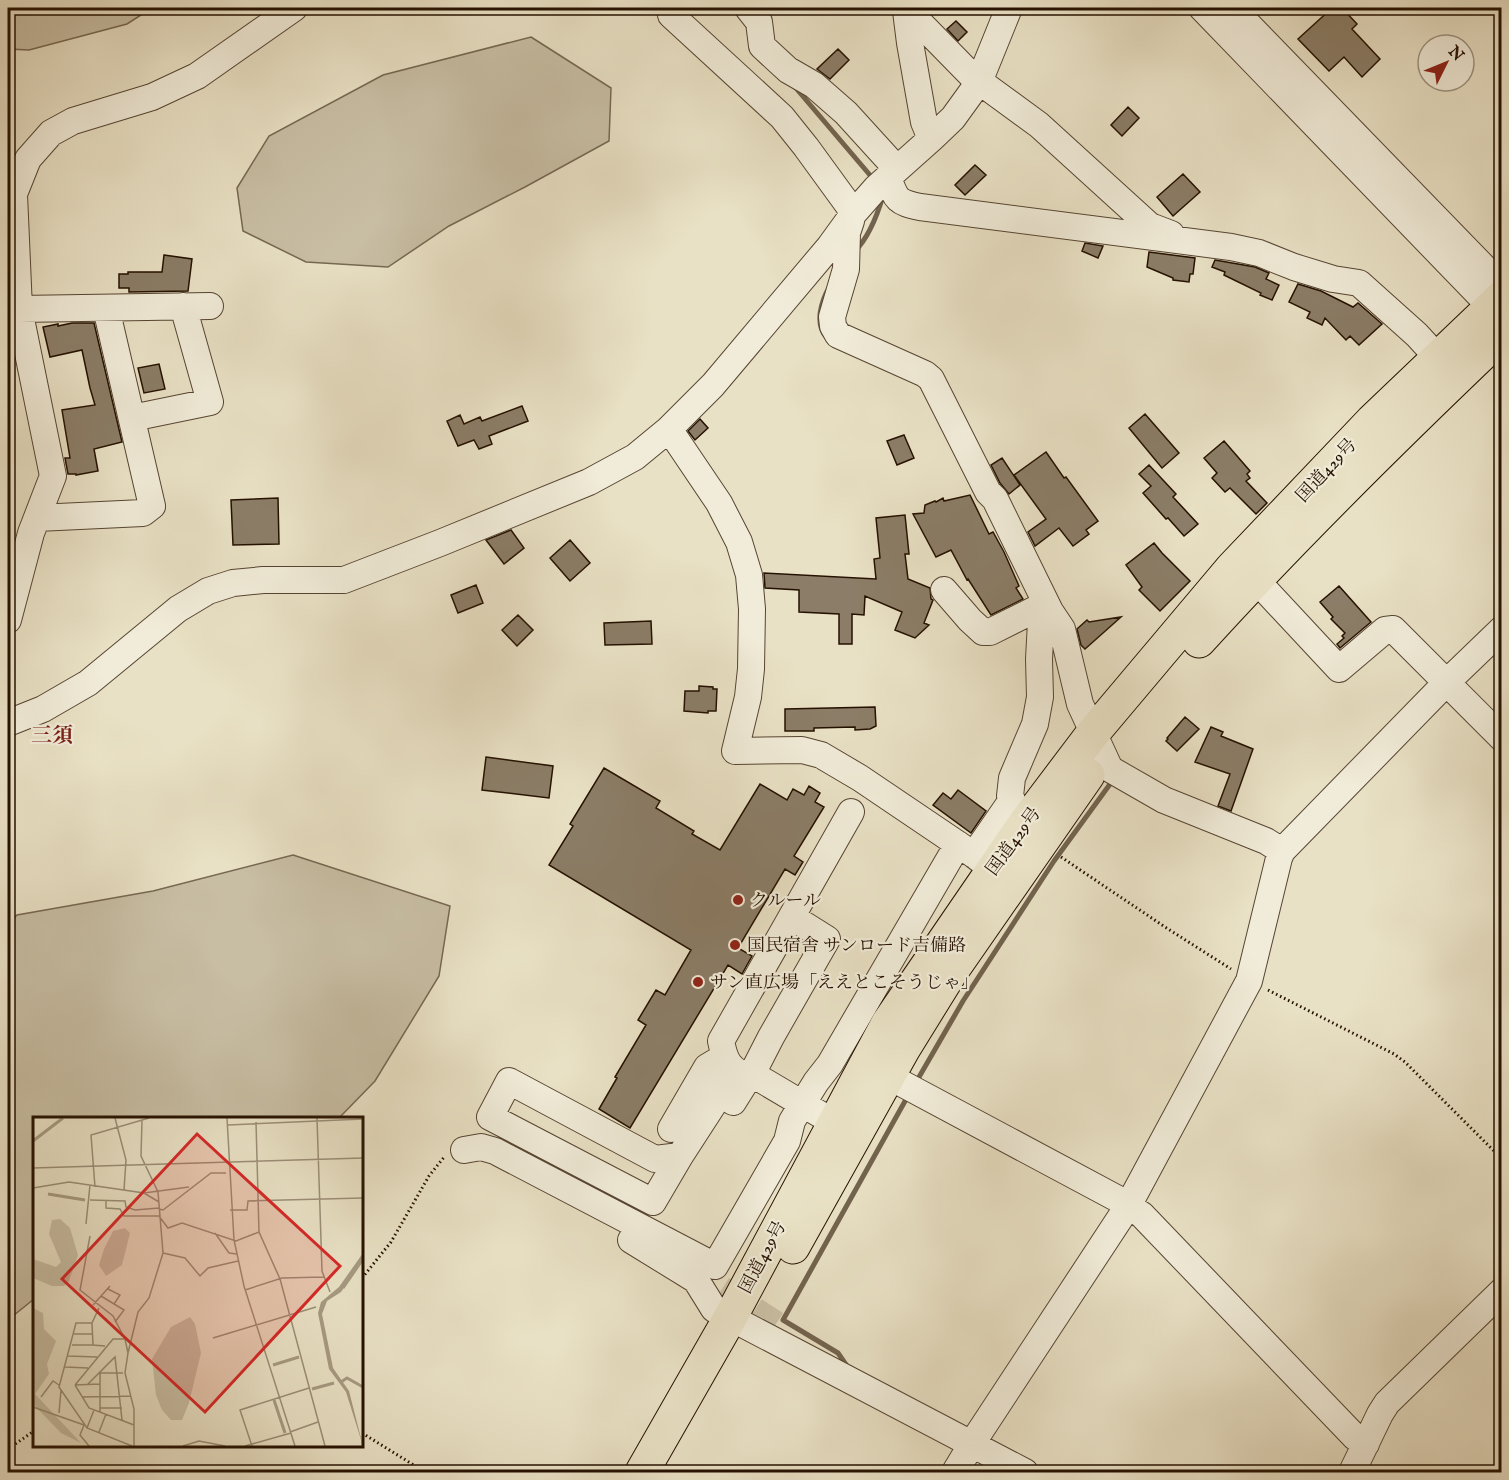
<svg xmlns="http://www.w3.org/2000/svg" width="1509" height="1480" font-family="'IM FELL English','Noto Serif JP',serif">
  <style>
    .green { fill: #c8bea4; stroke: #766852; stroke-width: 1.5 }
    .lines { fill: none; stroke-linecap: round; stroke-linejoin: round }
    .stream { stroke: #72634e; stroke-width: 5 }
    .building { fill: #8b7d67; stroke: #251101; stroke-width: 1.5 }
    .minor-tunnel { stroke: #ccc2a8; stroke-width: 26; stroke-dasharray: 26 13; stroke-linecap: butt }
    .minor-casing { stroke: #564532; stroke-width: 28 }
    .highway-casing { stroke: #251101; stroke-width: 35 }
    .path { stroke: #251101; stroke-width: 3; stroke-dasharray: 1.5 3; stroke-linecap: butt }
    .minor { stroke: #f1ecd9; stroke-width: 26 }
    .highway { stroke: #e9e1c5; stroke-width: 33 }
    .poi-dot { fill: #8f2418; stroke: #f1ecd9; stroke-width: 2 }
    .labels { text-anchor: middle; stroke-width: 4.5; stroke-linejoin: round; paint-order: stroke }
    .street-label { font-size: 18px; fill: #251101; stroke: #f1ecd9 }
    .poi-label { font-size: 18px; fill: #251101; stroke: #f1ecd9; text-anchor: start }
    .quarter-label { font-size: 21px; font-weight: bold; fill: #7a1f14; stroke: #f1ecd9 }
    .inset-river { fill: none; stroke: #a69a82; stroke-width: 3 }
    .inset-road { fill: none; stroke: #9b8e77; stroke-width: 1.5 }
    .view { fill: #d62828; fill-opacity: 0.15; stroke: #d62828; stroke-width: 3 }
    .inset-edge { fill: none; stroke: #251101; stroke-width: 3 }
  </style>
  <rect width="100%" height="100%" fill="#e9e1c5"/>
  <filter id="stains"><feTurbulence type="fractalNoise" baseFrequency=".00333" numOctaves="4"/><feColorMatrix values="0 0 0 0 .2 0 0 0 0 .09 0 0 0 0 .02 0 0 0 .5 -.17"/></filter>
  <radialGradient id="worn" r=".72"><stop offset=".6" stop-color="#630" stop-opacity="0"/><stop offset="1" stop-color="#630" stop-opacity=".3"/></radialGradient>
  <path class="green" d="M8,8H152L127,24L29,50L8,49Z
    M531,37L611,88L609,141L525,187L449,226L388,267L306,262L243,231L237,188L269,136L383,75Z
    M293,855L450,906L439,976L375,1081L339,1118H34V1299L8,1320V924L17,915L153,891Z"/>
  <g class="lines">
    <path class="stream" d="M795,87L875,181
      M855,251C869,237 877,216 883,196
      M827,338C814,324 821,301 830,286
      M915,1084L963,1001L1054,861L1113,780
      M849,1369L838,1353L783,1320L909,1094"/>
  </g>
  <path class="building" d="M1332,8H1342L1357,24L1352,29L1380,59L1362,77L1344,57L1329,71L1298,39Z
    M956,21L967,32L958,41L947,29Z
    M838,49L849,60L830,79L817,69Z
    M1128,107L1139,118L1122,136L1111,125Z
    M975,165L986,175L965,195L955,185Z
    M1183,174L1200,192L1173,216L1157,197Z
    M1085,243L1103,246L1098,258L1082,251Z
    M1149,252L1195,258L1193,274H1190L1189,282L1173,280V278L1147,267Z
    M164,255L192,259L188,291L129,292V288H119V274H128V272H162Z
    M1215,260L1255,267L1269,273L1266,279L1279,285L1272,300L1260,295L1261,293L1224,275L1225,272L1212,267Z
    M1298,284L1321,291L1353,307L1358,303L1382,324L1359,345L1350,336L1346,340L1325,318L1322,325L1307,318L1310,312L1289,302Z
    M72,323H94L122,442L94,449L98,471L76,475V474H68L65,458H70L62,410L95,405L90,388L82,350L50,357L43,327L58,324V326Z
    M159,364L165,389L144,393L138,368Z
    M522,406L528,421L489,436L492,444L479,449L474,440L458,446L447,421L460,415L464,424L480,417L482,421Z
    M1145,414L1179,453L1162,468L1129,428Z
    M700,419L708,428L695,440L688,431Z
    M904,435L914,458L897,465L887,441Z
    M1224,441L1250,471L1247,474L1250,478L1246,481L1267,503L1256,514L1230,488L1225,492L1212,478L1217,473L1204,458Z
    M1046,452L1064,478L1066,477L1098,521L1086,530L1089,534L1073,546L1059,528L1035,546L1028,532L1046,519L1014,475Z
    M1002,458L1020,485L1009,494L1000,483L991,465Z
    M1149,465L1176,494L1173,497L1198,524L1184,536L1168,518L1166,519L1143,493L1151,486L1139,474Z
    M970,495L989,534L993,532L1004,552L1019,586L1016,588L1023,599L991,615L968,579L967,580L951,550L936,557L913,514L924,513L925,505L935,501L936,502L943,498L944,501Z
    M278,498L279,544L233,545L231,500Z
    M905,515L909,554H905L908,579L930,588L931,599L933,600L924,623L929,625L915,638L895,630L902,612L865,596L864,615L852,614V644H839V614L799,612V590L765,588L764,573L876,579L874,559L880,558L876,518Z
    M511,530L524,548L504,564L486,540Z
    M570,540L590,563L570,581L550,558Z
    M1154,543L1162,553L1190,581L1160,611L1139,590L1142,587L1126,565Z
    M476,585L483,603L458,613L451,595Z
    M1339,586L1371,622L1340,648L1337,644L1344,638L1342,636L1345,633L1331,619L1333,617L1320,602Z
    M518,615L533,630L517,646L502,630Z
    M1121,617L1085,649L1081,645L1077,629L1087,620L1089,622Z
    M651,621L652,644L605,645L604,623Z
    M699,686L713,687V689H717L716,711H708V713L684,711L685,691H699Z
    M875,707L876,726L870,729L855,730V727L814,728V731H785V709Z
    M1185,717L1199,729L1177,751L1166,741L1168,739L1167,738Z
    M1211,727L1223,732L1221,736L1253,749L1231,811L1218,806L1230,774L1195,762Z
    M486,757L553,766L549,798L482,790Z
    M604,768L660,801L656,808L694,831L692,834L720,850L760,784L787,800L793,789L804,795L809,786L820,793L815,802L824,807L794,856L803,862L795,875L785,869L738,948L752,956L742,974L728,965L630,1128L599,1109L617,1078L615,1077L646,1025L638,1020L656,990L665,995L691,950L549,865L573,826L570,824Z
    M958,790L986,811L971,833L933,805L943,793L951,799Z"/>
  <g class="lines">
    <path class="minor-tunnel" d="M722,1289L776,1324"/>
    <defs>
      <path id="minor" d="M675,8L671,15L782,117L806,147L854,213
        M748,8L759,22L762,46L788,70L814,85L846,113L897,169
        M904,8L906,11L910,43L924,122L931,139
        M1202,8L1491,307L1502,312
        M1232,8L1502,286
        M906,11L921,24L972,76L1039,125L1150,226L1171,234
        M888,177C896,199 896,202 920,207L1231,247L1259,253L1294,267L1333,279L1359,283L1417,335L1438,358
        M851,221L847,233L846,269L832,317L833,326L838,335L925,374L931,379L988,492L995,499L1050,611L1062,629L1080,704L1110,769L1164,800L1266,841L1282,851
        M19,309L210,306
        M132,418L210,402L183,306
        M669,429L719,503L739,542L749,575L752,609L751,669L748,697L735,751L802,750L821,755L860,778L974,855L1007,880
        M37,518L143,513L152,506L106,308
        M1255,579L1339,669L1385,630L1393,629L1502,738
        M944,590L970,620L983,632H990L1046,604
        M8,620L31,533L53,476L19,309L14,194L28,159L51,133L73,121L152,97L197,76L294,8
        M8,723L43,709L88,683L178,609L208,591L233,583L263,580H344L440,543L589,482L635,457L669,429L713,385L830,246L854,213L876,188L931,139L953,118L979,82L1009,8
        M1036,837L1017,812L1010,796L1012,778L1035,724L1040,697L1039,659L1041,622L1050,611
        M974,855L1012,800
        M752,1074L850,1132
        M888,1076L1118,1199L1142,1215L1355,1437L1366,1444
        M748,1078C729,1068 725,1062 721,1041L851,812
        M733,1102L748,1078L752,1074L771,1037L827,939L792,917
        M671,1129L707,1067L724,1057
        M464,1150L481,1147L495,1151L715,1266L787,1141L792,1121L816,1082L830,1064L958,844
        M680,1156L653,1202L490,1117L509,1081L655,1159L680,1156L735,1071
        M631,1240L696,1280L714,1309L1025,1472
        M955,1472L973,1442L1128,1206L1249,981L1279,858L1282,851L1447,682L1502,629
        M1352,1472L1380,1414L1387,1403L1502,1291"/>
      <path id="highway" d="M1199,641C1296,534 1398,434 1502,335
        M793,1247L904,1048L951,972L1088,775
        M642,1472L730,1318L888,1023L1025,823L1093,733L1232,568L1372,421L1502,297"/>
    </defs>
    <use href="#minor" class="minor-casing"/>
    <use href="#highway" class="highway-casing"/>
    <path class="path" d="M1061,857L1165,927L1231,969
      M1268,990L1394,1054L1405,1062L1502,1159
      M362,1278L391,1242L429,1176L445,1156
      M362,1433L425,1472
      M8,1449L34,1431"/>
    <use href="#minor" class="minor"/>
    <use href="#highway" class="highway"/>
  </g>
  <g class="poi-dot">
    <circle cx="738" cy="900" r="6"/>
    <circle cx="735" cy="945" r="6"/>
    <circle cx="698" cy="982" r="6"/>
  </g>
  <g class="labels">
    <g class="street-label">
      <text transform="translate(1326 470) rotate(-47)" y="6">国道429号</text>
      <text transform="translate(1013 841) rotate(-54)" y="6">国道429号</text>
      <text transform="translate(762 1257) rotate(-62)" y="6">国道429号</text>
    </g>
    <g class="poi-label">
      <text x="750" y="906">クルール</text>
      <text x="747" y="951">国民宿舎 サンロード吉備路</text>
      <text x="710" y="988">サン直広場「ええとこそうじゃ」</text>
    </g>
    <g class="quarter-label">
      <text x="52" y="742">三須</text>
    </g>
  </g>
  <g transform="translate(33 1117)">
    <rect width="330" height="330" fill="#e9e1c5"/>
    <path d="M27,102L37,111L45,138L36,164L31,169H19L0,161V142L23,150L28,145L16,117L19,103ZM92,111L97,116L89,148L73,159L66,148L71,132L80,114ZM0,191L10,196L11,212L23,224L14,247L16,257L2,277L48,326L28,316L0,287ZM157,200L162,207L168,236L156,286L149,303H138L129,293L123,278L119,242L138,210Z" fill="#c8bea4"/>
    <path d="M330,136V144L308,175L294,184L289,197L300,251L316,274L330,329L313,275L296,252L285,196L288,185L306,170Z" fill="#a69a82"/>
    <path class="inset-river" d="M0,24L30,1M15,77L52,83M310,171L330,142M240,248L266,240M308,265L314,261L330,270M279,272L301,266M241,283L252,316"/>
    <path class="inset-road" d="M82,1L93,43L91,73M194,1L201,123L211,169L262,329M284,1L289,154L297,175M223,5L226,115L247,162L292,329M195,8L330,2M0,51L330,41M62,70L58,18L116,1M0,71L36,65L111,76L126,85M111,76L156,70M57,83L92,84L93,90L102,93L126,91M73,84V91L87,92L91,99H126L135,111L149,106L203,124L226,115M126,92L130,93L178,56H193M197,93H214L215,84L330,81M53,107L57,68M182,116L196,136L204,137M57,119L47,173L80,199L92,222M130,136L152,141L167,159L175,151L205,144M75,172L87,178L81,187M212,173L249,161L291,160M68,179L91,193L82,205M60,188L77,169M66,191L59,206L60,228L72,229M59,206H43L26,270L54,311L99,329M41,217H60M180,221L283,190M39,228H60M35,239L64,240M32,250L55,251M55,267L82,240L89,303M42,268L80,222H92L95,236M42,268L56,291L101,308M42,268L67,267M8,280L20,264L26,268M49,280L98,279M0,290L51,308M67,291H89M67,295V256H90M26,296L28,273M51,308L47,318L56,329M54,311L61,293M66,315L73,297M257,315L285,305M101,329V292L92,256L95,236L105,195L116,181L130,136L125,75L108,39L109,4M150,329L166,324L192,329M212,329L258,316M219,329L207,293L276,271"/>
    <path class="view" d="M164,17L307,149L172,295L29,162Z"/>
    <rect width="330" height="330" class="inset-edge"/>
  </g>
  <rect width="1509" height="1480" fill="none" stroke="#e9e1c5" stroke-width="30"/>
  <rect x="9" y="9" width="1491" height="1462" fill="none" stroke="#251101" stroke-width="3"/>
  <rect x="15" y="15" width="1479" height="1450" fill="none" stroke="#251101" stroke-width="1.5"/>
  <g transform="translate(1446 63) rotate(47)"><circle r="28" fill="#f1ecd9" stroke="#9f9483" stroke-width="1.5"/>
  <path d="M0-4.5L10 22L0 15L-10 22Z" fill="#8f2418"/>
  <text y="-9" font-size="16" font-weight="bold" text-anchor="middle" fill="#251101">N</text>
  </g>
  <rect width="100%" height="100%" filter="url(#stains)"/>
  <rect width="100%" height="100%" fill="url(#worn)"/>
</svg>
